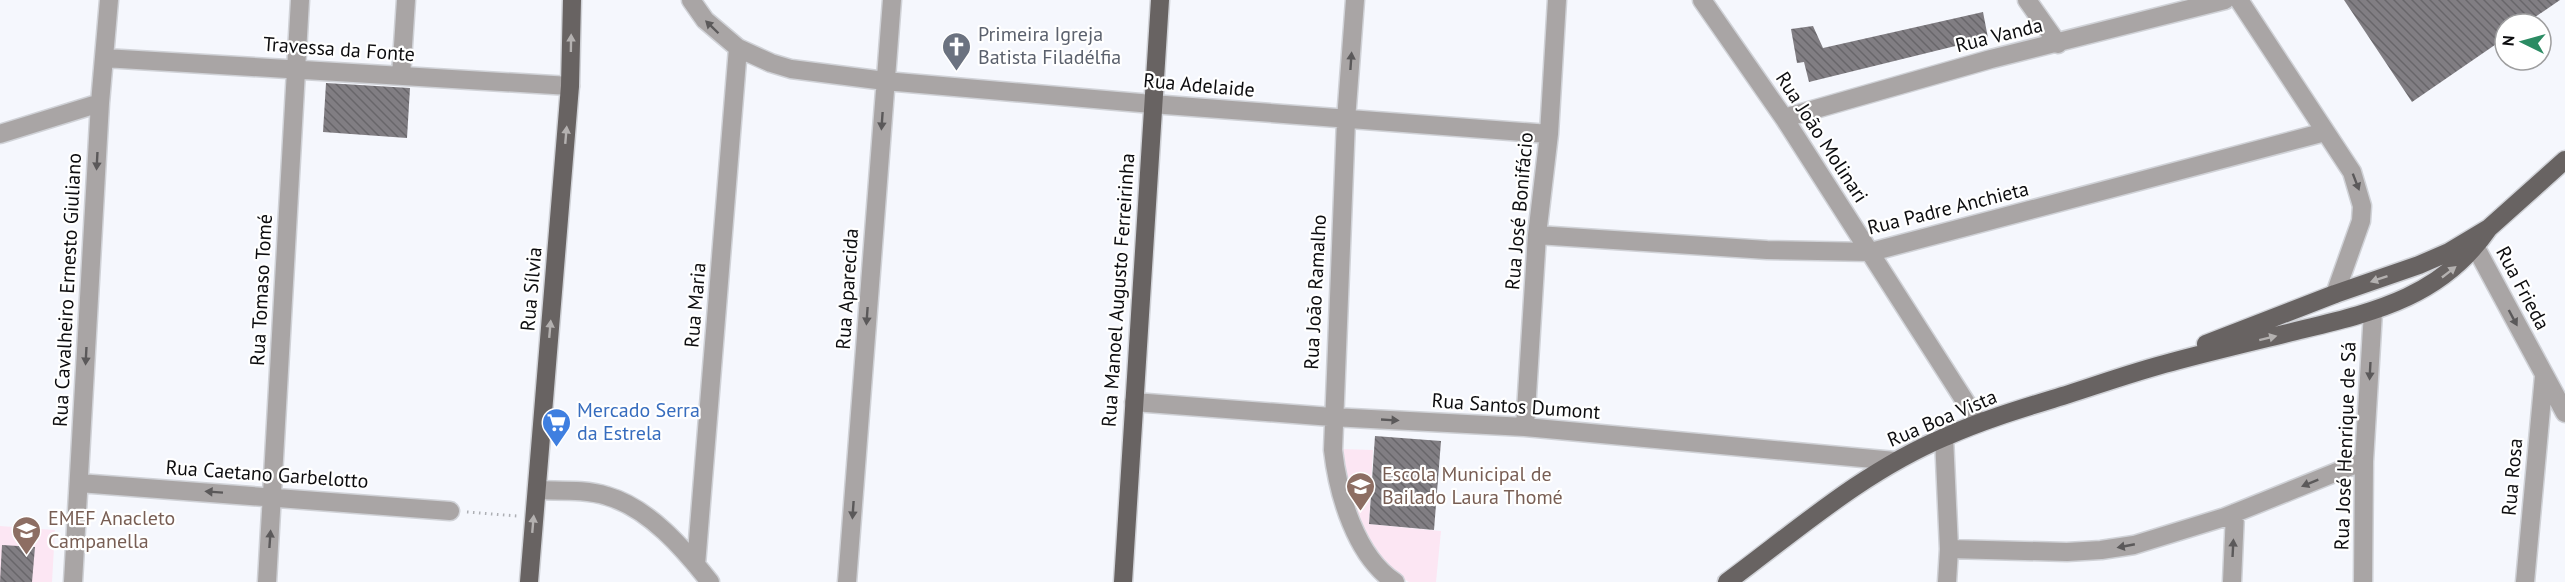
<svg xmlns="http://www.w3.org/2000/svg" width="2565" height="582" font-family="'PT Sans',sans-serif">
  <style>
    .education { fill: #fce6f3 }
    .building { fill: url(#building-back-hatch) }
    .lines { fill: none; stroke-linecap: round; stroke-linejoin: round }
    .minor-casing { stroke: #d0d2d7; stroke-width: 21 }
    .major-casing { stroke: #d0d2d7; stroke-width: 21 }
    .path { stroke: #adafb4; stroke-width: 3; stroke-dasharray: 1.5 4.5; stroke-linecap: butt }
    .minor { stroke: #a9a5a5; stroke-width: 18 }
    .major { stroke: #686362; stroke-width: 18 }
    .oneway { fill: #5b595a }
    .oneway2 { fill: #b4b1b0 }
    .labels { text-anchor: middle; stroke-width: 4.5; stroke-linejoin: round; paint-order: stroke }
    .worship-label { font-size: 20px; fill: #5b616d; stroke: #fff; text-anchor: start }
    .street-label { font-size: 20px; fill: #0d0d0f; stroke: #fff }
    .shop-label { font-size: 20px; fill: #366cbe; stroke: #fff; text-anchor: start }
    .education-label { font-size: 20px; fill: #785e54; stroke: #fff; text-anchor: start }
  </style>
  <defs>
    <pattern id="building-back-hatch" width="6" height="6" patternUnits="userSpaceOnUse" patternTransform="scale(1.5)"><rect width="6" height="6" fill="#817e83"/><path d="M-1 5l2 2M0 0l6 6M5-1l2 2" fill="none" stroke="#68666a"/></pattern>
  </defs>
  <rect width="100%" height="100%" fill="#f5f7fd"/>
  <path class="education" d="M1340,449L1373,450L1369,524L1441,531L1436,582H1409L1393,573L1361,536L1348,501Z
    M0,526L55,530L52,582H0Z"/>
  <path class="building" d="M2344,0H2560L2525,24H2505V38L2412,102Z
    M1983,12L1988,38L1809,82L1804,62L1797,63L1791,29L1813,26L1823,48Z
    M326,83L410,88L407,138L323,132Z
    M1375,436L1441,441L1434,530L1369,524Z
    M2,545L35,547L32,582H0Z"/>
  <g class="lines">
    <defs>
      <path id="minor" d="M691,0L705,20L738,48L771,63L791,69L885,81L1152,104L1549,134
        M1355,0L1346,120L1333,450C1338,494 1356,557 1395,582
        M1702,0L1784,118L1979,423
        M2027,0L2058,44
        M2239,0L2352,172L2362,206L2361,221L2335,294
        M104,58L570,86
        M401,76L406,0
        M1784,118L1991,59L2225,0
        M0,134L100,103
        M1537,235L1767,250L1871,252L2325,132
        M2476,248L2565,413
        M1134,402L1332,417L1525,427L1895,461
        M1525,427L1537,235L1549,134L1557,0
        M1944,437L1949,549L1947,582
        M79,483L450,511
        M537,490C559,491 585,489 607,496C649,508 684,549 710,582
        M1949,549L2067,552L2101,550L2134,545L2225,517L2364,461
        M696,565L738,48
        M73,582L100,103L109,0
        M267,582L300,0
        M847,582L892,0
        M2232,582L2235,513
        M2363,582L2364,461L2373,312
        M2525,582L2544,376"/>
      <path id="major" d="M2206,344L2335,294L2419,265L2449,252L2489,228L2565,160
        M529,582L570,86L572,0
        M1123,582L1160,0
        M1727,582C1796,531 1864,471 1945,437C1985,419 2027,407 2069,394C2103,383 2137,371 2172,362C2216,350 2260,340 2304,329C2379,311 2443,295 2489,228"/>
    </defs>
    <use href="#minor" class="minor-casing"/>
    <use href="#major" class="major-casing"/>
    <path class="path" d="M467,512L517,516"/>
    <use href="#minor" class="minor"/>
    <use href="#major" class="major"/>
  </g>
  <defs><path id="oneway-solid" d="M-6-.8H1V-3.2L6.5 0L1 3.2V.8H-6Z" transform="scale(1.5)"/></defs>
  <g class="oneway">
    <use href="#oneway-solid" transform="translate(712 27) rotate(-136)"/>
    <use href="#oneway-solid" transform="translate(1351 61) rotate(-86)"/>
    <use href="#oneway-solid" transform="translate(882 121) rotate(94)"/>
    <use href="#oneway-solid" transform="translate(97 161) rotate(93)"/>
    <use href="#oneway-solid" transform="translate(2356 182) rotate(69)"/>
    <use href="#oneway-solid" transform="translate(867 316) rotate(94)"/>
    <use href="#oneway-solid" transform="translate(2513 318) rotate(62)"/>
    <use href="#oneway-solid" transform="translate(86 356) rotate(93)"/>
    <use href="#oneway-solid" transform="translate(2370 371) rotate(93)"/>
    <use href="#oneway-solid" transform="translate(1390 420) rotate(3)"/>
    <use href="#oneway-solid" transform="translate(2310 483) rotate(158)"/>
    <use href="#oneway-solid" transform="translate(214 492) rotate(-176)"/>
    <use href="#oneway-solid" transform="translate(853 510) rotate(94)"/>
    <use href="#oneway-solid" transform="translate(270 539) rotate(-86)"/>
    <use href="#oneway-solid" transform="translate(2126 546) rotate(169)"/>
    <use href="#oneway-solid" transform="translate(2233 548) rotate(-87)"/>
  </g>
  <g class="oneway2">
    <use href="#oneway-solid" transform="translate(571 43) rotate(-89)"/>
    <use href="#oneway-solid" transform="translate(566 135) rotate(-85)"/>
    <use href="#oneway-solid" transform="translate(2449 272) rotate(-38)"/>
    <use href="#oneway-solid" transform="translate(2379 279) rotate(161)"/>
    <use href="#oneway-solid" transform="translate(550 329) rotate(-85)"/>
    <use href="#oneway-solid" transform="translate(2268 338) rotate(-14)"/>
    <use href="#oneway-solid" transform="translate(533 524) rotate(-85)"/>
  </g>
  <defs>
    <symbol id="church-pin" viewBox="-11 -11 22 30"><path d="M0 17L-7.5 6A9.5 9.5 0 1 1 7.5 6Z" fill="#6b7280" stroke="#fff"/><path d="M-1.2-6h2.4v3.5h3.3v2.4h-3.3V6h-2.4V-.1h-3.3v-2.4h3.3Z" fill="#fff"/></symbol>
    <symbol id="supermarket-pin" viewBox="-11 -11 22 30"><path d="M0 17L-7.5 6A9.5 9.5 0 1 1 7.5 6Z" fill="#3f7fe0" stroke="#fff"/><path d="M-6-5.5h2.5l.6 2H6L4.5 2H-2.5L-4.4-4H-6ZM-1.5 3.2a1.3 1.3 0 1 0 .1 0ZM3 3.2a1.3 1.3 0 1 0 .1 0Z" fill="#fff"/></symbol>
    <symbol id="school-pin" viewBox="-11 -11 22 30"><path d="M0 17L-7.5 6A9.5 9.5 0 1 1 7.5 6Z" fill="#8d6e63" stroke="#fff"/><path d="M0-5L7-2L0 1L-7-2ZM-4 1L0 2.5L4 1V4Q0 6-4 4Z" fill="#fff"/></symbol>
  </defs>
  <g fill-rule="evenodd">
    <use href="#church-pin" x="940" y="30" width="33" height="45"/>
    <use href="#supermarket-pin" x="540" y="406" width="33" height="45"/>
    <use href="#school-pin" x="1344" y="470" width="33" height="45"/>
    <use href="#school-pin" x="10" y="514" width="33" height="45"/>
  </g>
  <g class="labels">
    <g class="worship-label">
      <text x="978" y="41">Primeira Igreja<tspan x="978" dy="23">Batista Filadélfia</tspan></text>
    </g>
    <g class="street-label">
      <text transform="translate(1999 35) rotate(-14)" y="7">Rua Vanda</text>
      <text transform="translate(339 49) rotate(4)" y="7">Travessa da Fonte</text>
      <text transform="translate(1199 85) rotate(5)" y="7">Rua Adelaide</text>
      <text transform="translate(1822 137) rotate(57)" y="7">Rua João Molinari</text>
      <text transform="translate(1948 208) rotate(-14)" y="7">Rua Padre Anchieta</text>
      <text transform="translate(1519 211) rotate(-85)" y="7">Rua José Bonifácio</text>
      <text transform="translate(2523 288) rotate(62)" y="7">Rua Frieda</text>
      <text transform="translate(531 289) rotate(-85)" y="7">Rua Sílvia</text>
      <text transform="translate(847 289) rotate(-86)" y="7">Rua Aparecida</text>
      <text transform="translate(67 290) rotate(-87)" y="7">Rua Cavalheiro Ernesto Giuliano</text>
      <text transform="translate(261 290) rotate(-87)" y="7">Rua Tomaso Tomé</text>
      <text transform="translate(1118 290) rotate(-86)" y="7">Rua Manoel Augusto Ferreirinha</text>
      <text transform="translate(1315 292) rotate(-87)" y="7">Rua João Ramalho</text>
      <text transform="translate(695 305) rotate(-85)" y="7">Rua Maria</text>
      <text transform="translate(1516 406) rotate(4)" y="7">Rua Santos Dumont</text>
      <text transform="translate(1942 418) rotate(-23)" y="7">Rua Boa Vista</text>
      <text transform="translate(2345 446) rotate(-88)" y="7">Rua José Henrique de Sá</text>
      <text transform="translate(267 474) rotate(4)" y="7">Rua Caetano Garbelotto</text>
      <text transform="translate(2512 477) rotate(-85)" y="7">Rua Rosa</text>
    </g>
    <g class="shop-label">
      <text x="577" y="417">Mercado Serra<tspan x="577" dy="23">da Estrela</tspan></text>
    </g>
    <g class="education-label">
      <text x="1382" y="481">Escola Municipal de<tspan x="1382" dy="23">Bailado Laura Thomé</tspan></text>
      <text x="48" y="525">EMEF Anacleto<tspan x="48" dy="23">Campanella</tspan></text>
    </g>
  </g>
  <g transform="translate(2523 42) rotate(275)"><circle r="28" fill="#ffffff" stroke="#9e9e9f" stroke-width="1.5"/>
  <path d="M0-4.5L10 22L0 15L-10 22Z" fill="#2b8b63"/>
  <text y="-9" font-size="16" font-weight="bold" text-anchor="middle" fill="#0d0d0f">N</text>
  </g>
</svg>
